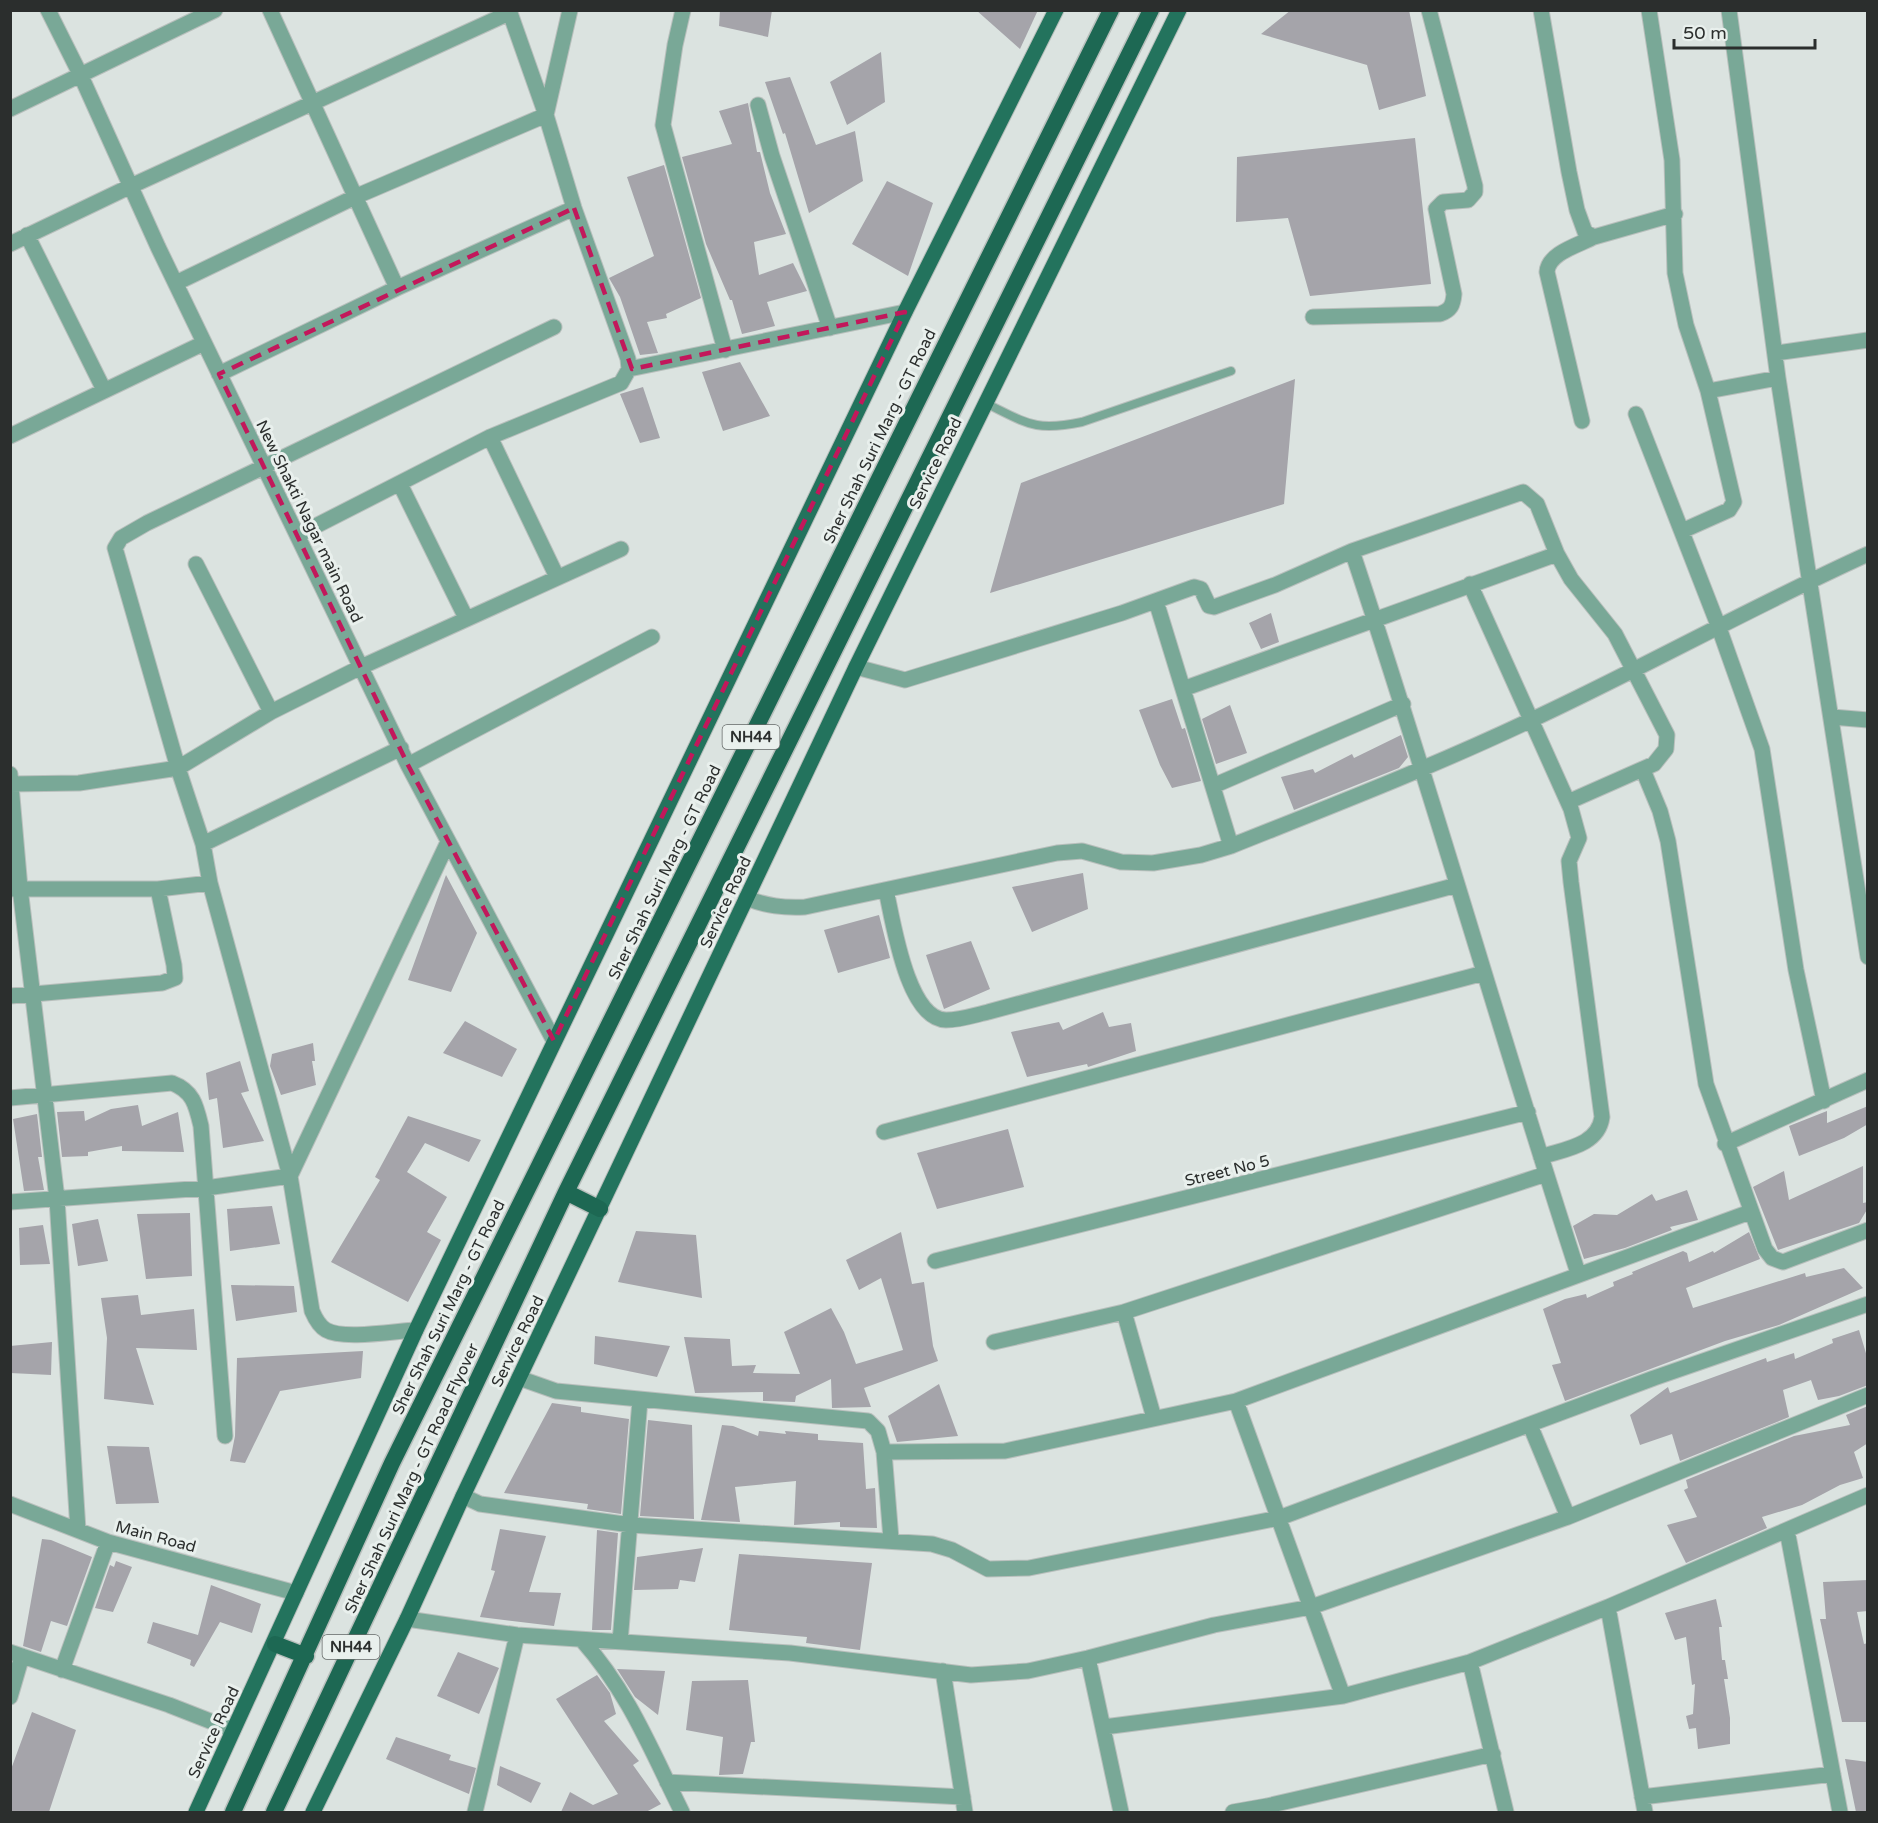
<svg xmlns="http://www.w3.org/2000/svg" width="1878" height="1823" font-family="'Varela Round',sans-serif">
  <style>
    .building { fill: #a5a4aa }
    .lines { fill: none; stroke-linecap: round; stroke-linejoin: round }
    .service-casing { stroke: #b8bfbc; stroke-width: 10 }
    .minor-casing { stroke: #b8bfbc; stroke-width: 17 }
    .primary-casing { stroke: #b8bfbc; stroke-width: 17 }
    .trunk-casing { stroke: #b8bfbc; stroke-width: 19 }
    .service { stroke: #79a897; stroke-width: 8 }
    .minor { stroke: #79a897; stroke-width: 15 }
    .primary { stroke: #23735d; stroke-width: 15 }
    .trunk { stroke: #1d6853; stroke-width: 16 }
    .marked { fill: none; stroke: #c2185b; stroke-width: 4.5; stroke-dasharray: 12 8; stroke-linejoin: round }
    .labels { text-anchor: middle; stroke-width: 6; stroke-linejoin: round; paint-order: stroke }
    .shield { fill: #e9f0ed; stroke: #646867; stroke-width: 1.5 }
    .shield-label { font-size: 15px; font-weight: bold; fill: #2b2e2d }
    .street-label { font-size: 16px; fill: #2b2e2d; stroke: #e9f0ed }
  </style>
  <rect width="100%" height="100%" fill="#dbe3e0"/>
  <path class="building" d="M720,10H772L768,37L719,26Z
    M976,10H1038L1020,49Z
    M1291,10H1409L1426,96L1379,110L1367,65L1261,34Z
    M881,52L885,102L847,125L830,82Z
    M790,77L816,145L855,131L863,181L809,213L785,133L783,134L765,82Z
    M748,103L757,152H760L770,193L786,234L754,242L759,275L793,263L807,291L767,302L775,326L742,334L732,300H730L706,244L682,157L732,144L719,111Z
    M1415,138L1431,284L1310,296L1288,218L1236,222L1237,157Z
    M664,165L701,298L666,314L667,318L647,322L658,353L640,355L620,297L609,278L654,256L627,177Z
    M887,181L933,203L908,276L852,244Z
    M740,362L770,416L723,431L702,372Z
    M1295,379L1284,504L990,593L1021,483Z
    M643,387L660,438L640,443L620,394Z
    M1271,613L1279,642L1261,649L1249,623Z
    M1172,699L1182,729L1185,728L1201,781L1172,788L1160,765L1139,710Z
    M1230,705L1247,753L1216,764L1202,719Z
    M1401,735L1408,757L1399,768L1294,810L1281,777L1313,769L1315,773L1352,754L1354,758Z
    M1083,873L1088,909L1032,932L1012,887Z
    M446,875L477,933L451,992L408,980Z
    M879,915L890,958L838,973L824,930Z
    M971,941L990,989L944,1009L926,955Z
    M1103,1012L1109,1027L1131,1023L1136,1051L1088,1067L1087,1064L1027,1077L1011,1032L1059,1022L1063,1030Z
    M465,1021L517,1049L502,1077L443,1053Z
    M313,1043L315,1061H312L316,1085L281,1095L270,1066L272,1054Z
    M240,1061L249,1091L241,1093L264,1141L223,1148L217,1098L209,1100L206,1073Z
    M138,1105L142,1126L178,1112L184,1152L122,1151V1146L88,1152V1156L62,1157L57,1112L84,1111L85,1121L111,1109Z
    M1868,1106V1124L1844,1138L1799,1156L1789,1126L1827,1111V1123Z
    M37,1114L42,1157H38L44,1190L24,1191L13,1119Z
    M408,1116L481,1140L469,1162L425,1143L407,1172L447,1197L427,1232L441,1240L408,1302L331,1262L380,1180L375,1177Z
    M1008,1129L1024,1187L937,1209L917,1153Z
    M1863,1166V1203L1868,1202V1208L1859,1223L1778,1250L1753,1187L1784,1171L1789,1200Z
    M1687,1190L1698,1220L1670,1227L1672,1230L1625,1248L1584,1259L1573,1226L1594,1214L1617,1215L1652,1194L1656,1201Z
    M272,1206L280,1244L230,1251L227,1209Z
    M190,1213L192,1276L146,1279L137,1214Z
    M98,1219L108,1261L78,1266L72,1224Z
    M43,1225L50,1264L20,1265L19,1228Z
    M636,1231L696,1235L702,1298L618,1282Z
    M901,1232L912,1284L924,1282L933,1346L938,1361L864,1388L871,1407L832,1408L831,1379L796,1396L795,1402L763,1401V1392L695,1393L684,1337L730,1339L732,1366L756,1365L753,1373L800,1374L784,1332L831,1308L844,1332L856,1364L903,1350L881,1278L859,1290L846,1260Z
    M1749,1232L1760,1259L1686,1288L1693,1308L1805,1273L1806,1277L1844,1268L1863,1288L1779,1325L1725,1341L1565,1401L1552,1365L1561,1363L1543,1309L1565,1299L1586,1294L1587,1298L1614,1286L1613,1282L1633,1274L1632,1272L1683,1251L1687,1253L1689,1262L1713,1251L1714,1253Z
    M231,1285L294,1286L297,1312L236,1321Z
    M138,1295L141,1315L194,1309L197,1350L136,1348L154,1405L104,1399L107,1338L101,1298Z
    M1859,1330L1868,1360V1385L1839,1396L1818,1400L1811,1380L1783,1390L1789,1417L1680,1461L1672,1434L1640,1445L1630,1415L1668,1387L1670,1393L1766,1358L1767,1362L1794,1353L1795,1359L1833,1343L1832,1339Z
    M595,1336L670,1346L657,1377L594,1364Z
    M52,1342L51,1375L10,1373V1346Z
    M363,1351L361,1378L280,1391L245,1463L230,1461L235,1436L237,1358Z
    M939,1384L958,1436L897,1442L888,1416Z
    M552,1403L581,1407V1412L629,1419L621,1514L587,1509L588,1504L504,1493Z
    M1868,1406V1443L1854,1452L1863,1478L1840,1485L1802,1505L1762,1517L1767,1528L1686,1563L1667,1525L1697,1517L1684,1490L1688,1488L1686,1480L1794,1436L1850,1425L1846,1415Z
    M648,1420L692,1425L694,1519L640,1516Z
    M722,1425L733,1426L758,1436L759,1431L786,1434L785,1431L818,1434V1440L863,1443L866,1489L875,1488L877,1528L840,1527V1522L794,1525L796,1481L735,1487L740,1522L701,1520Z
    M107,1446L149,1447L159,1503L116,1504Z
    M500,1529L546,1536L529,1592L561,1593L554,1626L480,1617L495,1571L491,1570Z
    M597,1530L618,1533L611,1630H592Z
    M42,1539L51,1540L92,1557L67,1626L51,1621L41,1652L23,1646Z
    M703,1548L695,1582L680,1580L678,1589L634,1590L637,1557Z
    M739,1554L872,1563L860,1650L806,1643L807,1637L729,1630Z
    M116,1561L132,1567L113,1612L95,1608L110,1565L114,1567Z
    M1868,1580V1611L1857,1612L1864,1644L1868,1643V1722H1842L1820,1619H1826L1823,1582Z
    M211,1585L261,1604L252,1633L220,1622L194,1667L190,1665L191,1660L147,1643L153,1622L198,1635Z
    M1716,1599L1722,1627H1719L1722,1660H1725L1728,1679H1724L1730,1718V1744L1698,1749L1696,1728L1689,1729L1686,1716L1693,1714L1695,1684L1692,1685L1686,1637L1675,1640L1665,1613Z
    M458,1652L499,1668L479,1714L437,1696Z
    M617,1669L665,1671L658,1715L635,1697Z
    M597,1675L610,1693L616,1714L604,1721L639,1761L633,1765L661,1804L646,1812H561L570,1792L593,1805L618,1794L556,1699Z
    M748,1680L755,1742H751L743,1774L719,1775L723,1737L686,1730L692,1681Z
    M32,1712L76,1730L49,1812H10V1772Z
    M396,1737L451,1755L449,1760L476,1768L469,1794L386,1759Z
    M1845,1759L1868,1762V1812H1856Z
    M500,1766L541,1783L531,1803L497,1785Z"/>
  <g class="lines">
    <defs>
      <path id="service" d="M985,403C1027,423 1034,432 1082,422L1231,371"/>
      <path id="minor" d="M48,10L81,76L158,247L408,765L554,1041
        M270,10L397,288
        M683,10L675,45L663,125L725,350
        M1541,10L1569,172L1577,210L1585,232L1594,237L1675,214
        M1649,10L1672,160L1675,273L1686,325L1708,391
        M1729,10L1778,378L1868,957
        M758,105L772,156L830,328
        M10,109L215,10
        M27,235L104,390
        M10,244L131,186L509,13
        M176,283L357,196L546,115L570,10
        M1313,317L1440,314C1451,310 1453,305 1454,294L1436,209L1443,202L1468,200L1475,192V186L1429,10
        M1776,353L1868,340
        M629,369L905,312
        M219,374L397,288L574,208
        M1636,414L1718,625L1762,749L1796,970L1824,1101
        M1582,421L1547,272C1548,253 1579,245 1594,237
        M10,436L204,343
        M490,437L557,577
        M400,484L466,618
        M1682,531L1729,510L1734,502L1708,391L1778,378
        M298,535L490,437L621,383L629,369L628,359L574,208L546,115L509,10
        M1352,551C1432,791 1500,1033 1578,1273
        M196,564L271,712
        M1470,584L1571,809L1579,838L1569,861L1571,882L1602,1117C1598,1146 1564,1149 1541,1157
        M1156,601L1231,846
        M856,667L905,680L1122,613L1194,587L1201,589L1209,606L1214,607L1275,585L1352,551L1523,492L1537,504L1557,554L1571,579L1615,634L1667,735L1666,749L1654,764L1568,802
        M1183,689L1557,554
        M1832,717L1868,720
        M408,765L652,637
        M1643,770L1660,811L1668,841L1706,1084L1765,1249L1772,1258L1783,1262L1868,1230
        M10,774L20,888L57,1199L78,1530
        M10,784L79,783L178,768L271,712L361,667L621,549
        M1213,786L1403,704
        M203,844L401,748
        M10,889H158L210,883
        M886,890C893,921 907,1019 946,1020C960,1020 975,1015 988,1012L1457,885
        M746,898C767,906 783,908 805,907L1057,853L1082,851L1121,862L1153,863L1201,855L1231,846C1331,806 1432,767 1529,721C1643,668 1753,606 1868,554
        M10,996L162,983L175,978L174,965L158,889
        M10,1098L172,1083C193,1091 196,1105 201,1126L225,1436
        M884,1132L1484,973
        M1725,1144L1868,1080
        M10,1202L206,1188L290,1176L448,842
        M935,1261L1528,1112
        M1124,1312L1154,1418
        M416,1330C395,1331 343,1340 326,1330C319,1326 315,1318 312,1311L290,1176L210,883L203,844L178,768L115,548L121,538L147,523L554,327
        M994,1342L1124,1312L1546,1174
        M519,1378L556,1391L868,1421L878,1431L884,1452L891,1539
        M1236,1401L1343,1696
        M1530,1425L1568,1517
        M884,1452L1005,1451L1236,1401L1750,1212
        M463,1496L480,1504L631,1525L932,1544L952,1550L988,1569L1029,1568L1279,1518L1654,1378L1868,1304
        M10,1504L108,1542L296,1593
        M1787,1530L1840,1812
        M1608,1607L1645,1812
        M407,1619L517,1635L790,1653L971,1675L1028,1671L1088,1658L1214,1625L1311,1607L1568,1517L1868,1395
        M582,1640C629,1693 651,1750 682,1812
        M620,1642L640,1400
        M10,1652L169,1705L233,1730
        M1088,1658L1121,1812
        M1470,1662L1506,1812
        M62,1670L108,1542
        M943,1671L965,1812
        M10,1697L22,1656
        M1104,1727L1343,1696L1470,1662L1608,1607L1868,1495
        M667,1782L963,1797
        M1642,1797L1833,1774
        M1267,1806L1493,1754
        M475,1812L517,1635
        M1233,1812L1267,1806L1268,1812"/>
      <path id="primary" d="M196,1812L416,1330L905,312L1056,10
        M313,1812L407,1619L463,1496L856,667L1179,10"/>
      <path id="trunk" d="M566,1192L600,1209
        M275,1644L306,1656
        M233,1812L392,1463L1111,10
        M274,1812L566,1192L1151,10"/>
    </defs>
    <use href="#service" class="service-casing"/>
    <use href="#minor" class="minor-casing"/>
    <use href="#primary" class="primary-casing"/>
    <use href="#trunk" class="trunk-casing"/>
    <use href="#service" class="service"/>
    <use href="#minor" class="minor"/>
    <use href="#primary" class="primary"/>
    <use href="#trunk" class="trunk"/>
  </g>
  <path class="marked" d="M574,208L632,369L905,312L554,1041L408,765L219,374Z"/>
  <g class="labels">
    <g class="shield">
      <rect x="722.5" y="725" width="57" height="24" rx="4.5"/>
      <rect x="322.5" y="1635" width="57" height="24" rx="4.5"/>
    </g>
    <g class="shield-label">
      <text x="751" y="742">NH44</text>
      <text x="351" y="1652">NH44</text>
    </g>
    <g class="street-label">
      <text transform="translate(879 436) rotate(-64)" y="6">Sher Shah Suri Marg - GT Road</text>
      <text transform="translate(935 463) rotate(-64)" y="6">Service Road</text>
      <text transform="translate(310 521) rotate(64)" y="6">New Shakti Nagar main Road</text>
      <text transform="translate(664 872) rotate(-64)" y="6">Sher Shah Suri Marg - GT Road</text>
      <text transform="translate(725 902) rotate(-65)" y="6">Service Road</text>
      <text transform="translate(1227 1170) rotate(-14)" y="6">Street No 5</text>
      <text transform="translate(448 1307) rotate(-64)" y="6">Sher Shah Suri Marg - GT Road</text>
      <text transform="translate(517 1341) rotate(-64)" y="6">Service Road</text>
      <text transform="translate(411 1478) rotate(-65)" y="6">Sher Shah Suri Marg - GT Road Flyover</text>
      <text transform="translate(156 1536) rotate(15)" y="6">Main Road</text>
      <text transform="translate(213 1732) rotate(-65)" y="6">Service Road</text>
    </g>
  </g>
  <rect width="1878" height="1823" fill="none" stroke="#2b2e2d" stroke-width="24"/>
  <path d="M1674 39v9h141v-9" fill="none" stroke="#2b2e2d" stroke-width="3"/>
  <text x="1683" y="39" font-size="18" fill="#2b2e2d" stroke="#e9f0ed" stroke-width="4.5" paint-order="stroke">50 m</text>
</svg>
